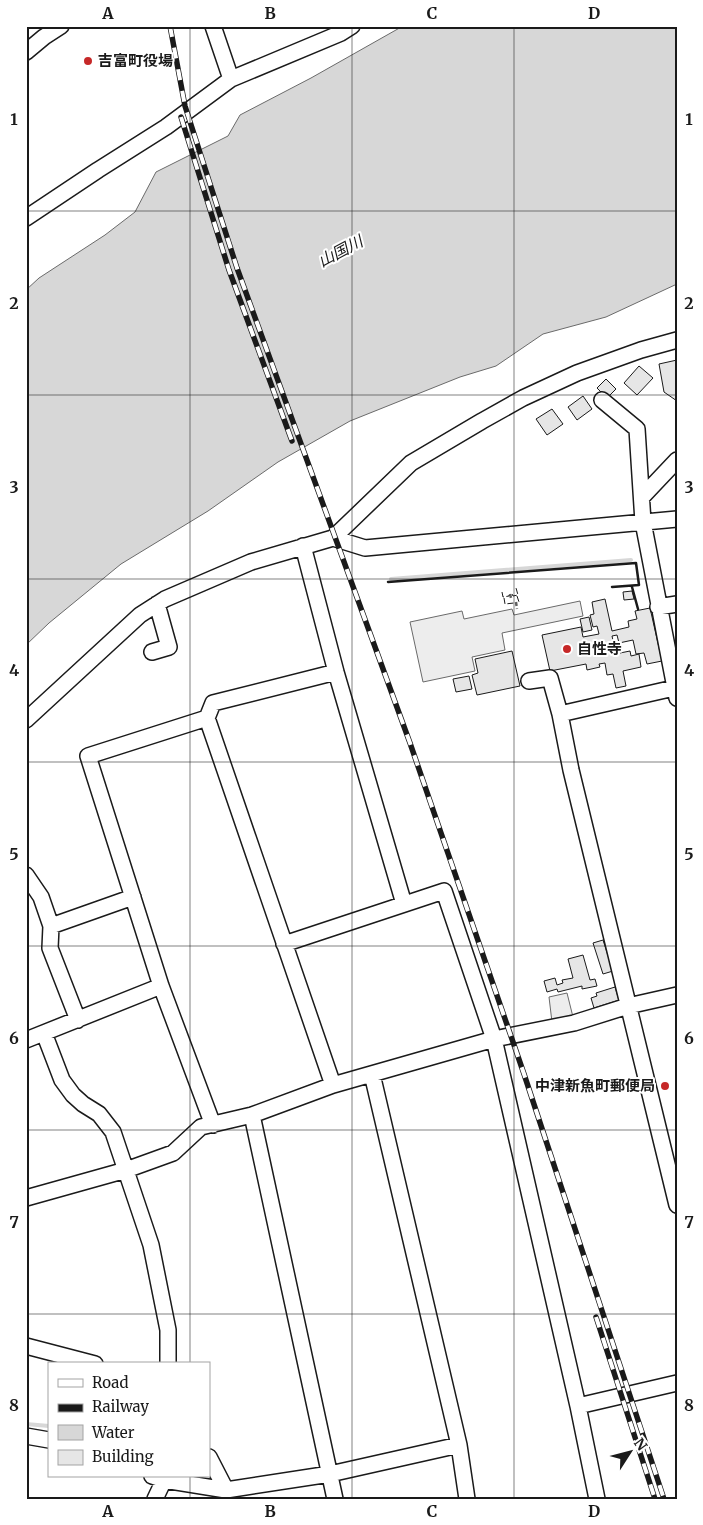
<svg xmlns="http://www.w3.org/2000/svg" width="703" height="1525" font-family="Merriweather,'Noto Sans JP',serif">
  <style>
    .built { fill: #ededed; stroke: #6a6a6a }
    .water { fill: #d7d7d7; stroke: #6a6a6a }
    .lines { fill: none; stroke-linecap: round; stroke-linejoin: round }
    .stream { stroke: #d7d7d7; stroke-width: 4 }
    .building { fill: #e6e6e6; stroke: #1a1a1a }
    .minor-casing { stroke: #1a1a1a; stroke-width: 18 }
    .path { stroke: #5f5f5f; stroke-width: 2.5; stroke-dasharray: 4 2.5; stroke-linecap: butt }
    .minor { stroke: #fff; stroke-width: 15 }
    .rail-casing { stroke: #1a1a1a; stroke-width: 5.5 }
    .rail { stroke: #fff; stroke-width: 4; stroke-dasharray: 11; stroke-linecap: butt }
    .fence { stroke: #1a1a1a; stroke-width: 1; stroke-dasharray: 6 2.5; stroke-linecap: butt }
    .wall { stroke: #1a1a1a; stroke-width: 2.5 }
    .grid { fill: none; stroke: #1a1a1a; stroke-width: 1; stroke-opacity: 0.55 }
    .poi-dot { fill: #c62828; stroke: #fff; stroke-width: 2 }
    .labels { text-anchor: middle; stroke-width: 4; stroke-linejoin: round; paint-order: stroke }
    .poi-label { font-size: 15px; font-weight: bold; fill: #1a1a1a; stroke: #fff; text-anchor: start }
    .water-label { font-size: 16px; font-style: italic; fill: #1a1a1a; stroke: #fff }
    .neatline { fill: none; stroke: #1a1a1a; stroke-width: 2 }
    .grid-label { font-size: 16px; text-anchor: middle; font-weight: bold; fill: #1a1a1a }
  </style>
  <rect width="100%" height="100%" fill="#fff"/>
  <path class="built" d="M580,601L583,616L502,633L505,650L472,657L475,671L423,682L410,622L462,611L464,619L512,609L514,615Z
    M567,993L573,1017L552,1022L549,997Z"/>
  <path class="water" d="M403,26H677V284L606,317L543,334L496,366L460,377L350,421L278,462L208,511L121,564L49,623L26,645V290L39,278L105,235L135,212L156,172L228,136L240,115L311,78Z"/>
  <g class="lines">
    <path class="stream" d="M26,61L31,57
      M391,579L631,560
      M26,1424L49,1426"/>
  </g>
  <path class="building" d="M677,360V401L664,392L659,364Z
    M639,366L653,378L637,395L624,383Z
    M606,379L616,389L607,398L597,388Z
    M583,396L592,409L577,420L568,407Z
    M552,409L563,424L547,435L536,419Z
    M632,591L634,599L624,600L623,592Z
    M605,599L612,631L629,627L628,621L637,619L635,611L650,608L662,661L647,664L644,653L636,654L633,640L619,643L617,635L612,636L615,649L619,648L620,653L630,651L631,656L639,654L641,667L623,671L626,686L616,688L613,674L607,675L605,663L599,664L600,667L587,670L586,664L550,671L542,635L581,627L583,637L599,634L597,626L593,627L590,615L594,614L592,602Z
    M589,617L592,630L583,632L580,619Z
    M512,651L520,686L477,695L472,675L478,673L475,659Z
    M469,676L472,689L456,692L453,679Z
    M603,940L613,971L603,974L593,943Z
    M583,955L590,980L595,979L597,986L582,989V986L558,992L557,989L547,992L544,981L555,978L557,985L563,983L562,980L573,978L568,959Z
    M615,987L619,1000L594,1008L591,998L597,996L596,993Z"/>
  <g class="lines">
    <defs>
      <path id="minor" d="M213,26L231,79
        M26,52L44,37L61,26
        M26,218L98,170L166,127L231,79L341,33L352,26
        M602,400L637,429L643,522L677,698
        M642,497L677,460
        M333,538L365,548L677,519
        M303,546L336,672L404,904
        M658,607L677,604
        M152,652L169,647L157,604
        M529,681L550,678L560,714
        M674,688L560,714L571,770L677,1205
        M207,718L88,756L161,986L213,1125
        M26,720L140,615L165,599L251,562L333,538L411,463L482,421L523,398L577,373L641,350L677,340
        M26,875L41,897L51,926L50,948L78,1020
        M51,926L133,897
        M284,944L444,891L494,1039L578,1406L597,1499
        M44,1033L62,1080L73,1095L83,1104L99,1114L113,1132L151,1245L168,1330V1364
        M26,1040L161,986
        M372,1074L459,1445L467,1499
        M333,1085L207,718L213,703L336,672
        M252,1115L335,1499
        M26,1198L126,1170L173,1153L201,1127L252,1115L333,1085L494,1039L574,1023L628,1006L677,995
        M26,1346L95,1364
        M578,1406L677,1383
        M26,1436L49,1440
        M209,1457L226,1490L228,1497
        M152,1476L164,1480L226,1490L330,1474L459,1445
        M155,1499L164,1480"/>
    </defs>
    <use href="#minor" class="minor-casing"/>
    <path class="path" d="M510,594L511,598
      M516,602L517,609"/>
    <use href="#minor" class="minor"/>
    <defs>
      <path id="rail" d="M170,26L185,106L237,268L410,743L524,1074L664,1499
        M181,117L229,270L292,441
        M596,1317L655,1499"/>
    </defs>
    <use href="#rail" class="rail-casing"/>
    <use href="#rail" class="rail"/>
    <path class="fence" d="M502,592L503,597L509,596V595
      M512,594L513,596L518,595L516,588
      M517,596L519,602
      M504,598L505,604L514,603"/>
    <path class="wall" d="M388,582L636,563L639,585L612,587
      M632,587L638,609"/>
  </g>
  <path class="grid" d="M190,26V1364M352,26V1499M514,26V1499M26,211H677M26,395H677M26,579H677M26,762H677M26,946H677M26,1130H677M26,1314H677M190,1476V1499"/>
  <g class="poi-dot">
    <circle cx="88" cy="61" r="5"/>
    <circle cx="567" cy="649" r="5"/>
    <circle cx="665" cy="1086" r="5"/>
  </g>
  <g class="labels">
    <g class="poi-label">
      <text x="98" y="66">吉富町役場</text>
      <text x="577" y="654">自性寺</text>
      <text x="655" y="1091" text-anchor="end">中津新魚町郵便局</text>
    </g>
    <g class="water-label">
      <text transform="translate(340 251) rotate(-28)" y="6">山国川</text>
    </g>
  </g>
  <rect width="703" height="1525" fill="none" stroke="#ffffff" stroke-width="55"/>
  <rect x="48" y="1362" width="162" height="115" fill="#ffffff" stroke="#a3a3a3"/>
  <rect x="58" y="1379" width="25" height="8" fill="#ffffff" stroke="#a3a3a3"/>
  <text x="92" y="1388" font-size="15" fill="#1a1a1a">Road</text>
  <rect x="58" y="1404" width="25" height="8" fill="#1a1a1a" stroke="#a3a3a3"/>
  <text x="92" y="1412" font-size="15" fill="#1a1a1a">Railway</text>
  <rect x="58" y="1425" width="25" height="15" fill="#d7d7d7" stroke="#a3a3a3"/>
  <text x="92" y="1438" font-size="15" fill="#1a1a1a">Water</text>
  <rect x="58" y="1450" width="25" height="15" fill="#e6e6e6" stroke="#a3a3a3"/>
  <text x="92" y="1462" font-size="15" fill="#1a1a1a">Building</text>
  <g transform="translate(630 1452) rotate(54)" stroke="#ffffff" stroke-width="4" paint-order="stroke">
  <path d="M0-4L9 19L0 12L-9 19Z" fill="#1a1a1a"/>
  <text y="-8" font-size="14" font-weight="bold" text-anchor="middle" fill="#1a1a1a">N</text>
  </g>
  <rect x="28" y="28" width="648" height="1470" class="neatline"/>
  <g class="grid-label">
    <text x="108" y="19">A</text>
    <text x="270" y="19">B</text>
    <text x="432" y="19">C</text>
    <text x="594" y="19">D</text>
    <text x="14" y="125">1</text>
    <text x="689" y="125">1</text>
    <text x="14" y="309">2</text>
    <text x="689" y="309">2</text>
    <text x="14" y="493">3</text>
    <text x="689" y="493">3</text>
    <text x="14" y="676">4</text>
    <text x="689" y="676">4</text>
    <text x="14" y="860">5</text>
    <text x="689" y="860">5</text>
    <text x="14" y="1044">6</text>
    <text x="689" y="1044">6</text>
    <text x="14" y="1228">7</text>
    <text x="689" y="1228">7</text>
    <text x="14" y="1411">8</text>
    <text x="689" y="1411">8</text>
    <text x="108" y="1517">A</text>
    <text x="270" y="1517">B</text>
    <text x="432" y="1517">C</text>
    <text x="594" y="1517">D</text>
  </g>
</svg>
